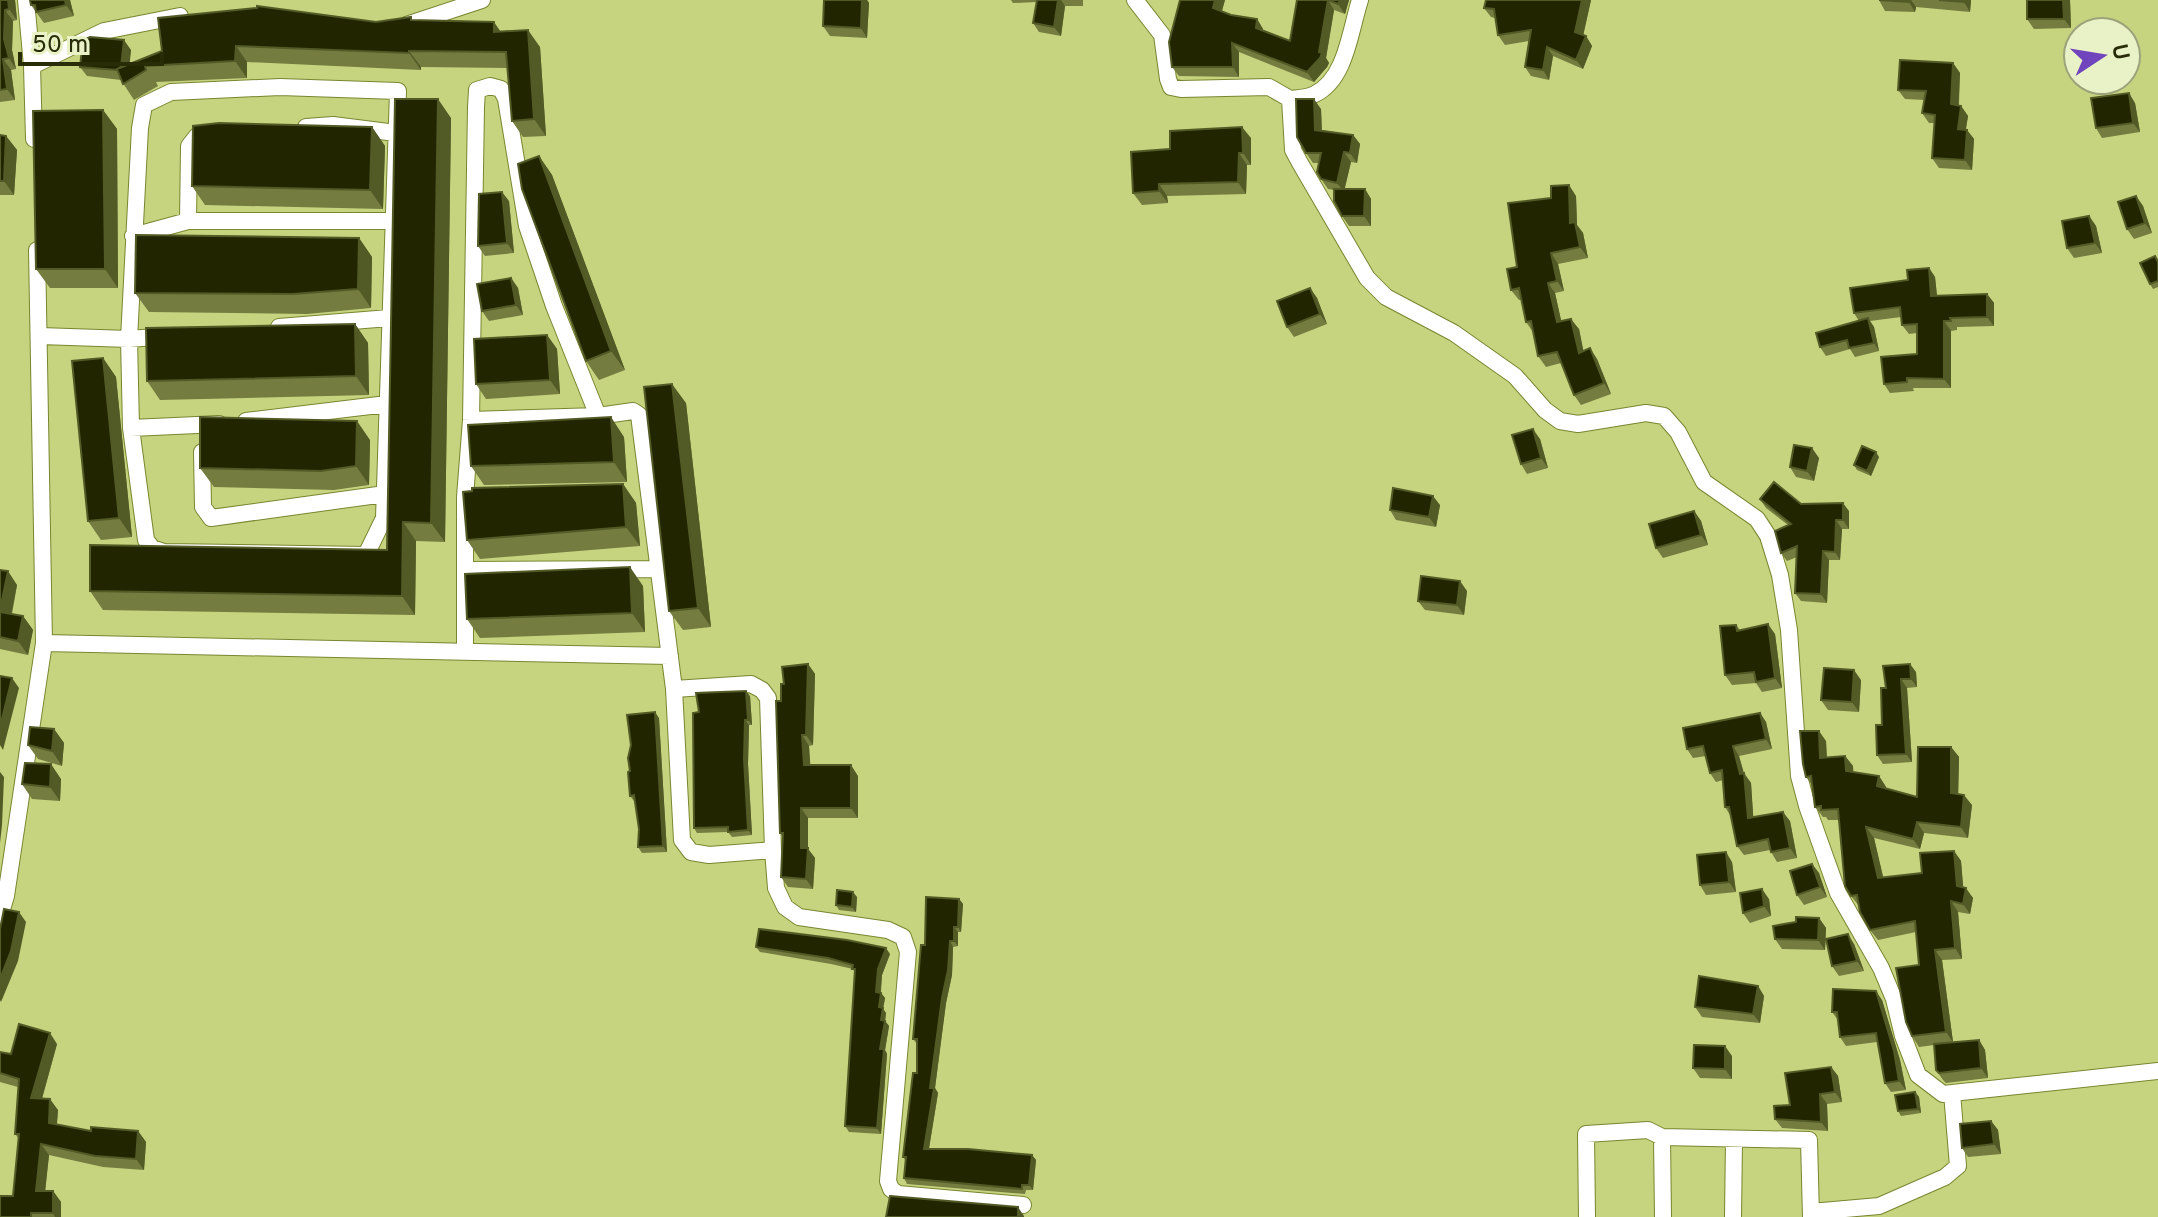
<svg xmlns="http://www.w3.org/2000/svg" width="2158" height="1217" font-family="Overpass,sans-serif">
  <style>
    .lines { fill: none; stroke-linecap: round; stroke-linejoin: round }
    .street-casing { stroke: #7a8530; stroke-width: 18 }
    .street { stroke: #fff; stroke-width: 16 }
    .wall { fill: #747c40 }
    .shaded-wall { fill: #525a26 }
    .building { fill: #212500; stroke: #525a26; stroke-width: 2 }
  </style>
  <rect width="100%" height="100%" fill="#c6d47f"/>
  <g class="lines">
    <defs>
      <path id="street" d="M26,0L32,66L34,139
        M1135,0L1162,35L1168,79L1171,87L1181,89L1269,87L1290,99L1293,150L1300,163L1367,278L1386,297L1454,333L1515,376L1545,410L1560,421L1578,424L1646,413L1664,416L1678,432L1704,482L1757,519L1768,536L1780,575L1789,630L1799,776L1807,806L1838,893L1881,968L1894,999L1903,1036L1918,1075L1943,1094L2158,1071
        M406,25L482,0
        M32,66L104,31L180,16
        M280,87L398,91L384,518L366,555L164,552L152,548L146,540L131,428L129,339L140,128L144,105L171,92Z
        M1290,99C1298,98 1308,98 1315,94C1346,79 1350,31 1360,0
        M306,127L333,125L396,133
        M188,221L189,146L197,136L211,133
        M133,236L188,221H395
        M279,327L389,318
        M40,336L129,339L168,336
        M471,420L598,416L633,411L639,415L674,689L682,840L691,852L709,855L773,850
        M246,421L387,404
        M131,428L219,424
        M202,452L203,507L211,518L385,494
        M466,570L658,569
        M44,643L670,656
        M465,652V497L471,420L476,107L477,90L490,86L501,89L506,99L527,226L554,306L598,416
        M674,689L751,684L762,690L768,698L773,850L776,888L785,907L799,917L888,930L903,937L908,952L888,1181L891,1189L898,1194L1023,1205
        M0,916L6,896L44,643L37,250
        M1662,1137L1663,1217
        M1811,1212L1879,1206L1945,1177L1958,1166L1952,1093
        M1587,1217L1586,1134L1648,1130L1662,1137L1809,1140L1811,1217
        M1733,1217L1734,1139"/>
    </defs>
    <use href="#street" class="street-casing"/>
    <use href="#street" class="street"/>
  </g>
  <path class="wall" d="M0,0H15L17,20L13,21L12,50L16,69L11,70L15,100L0,102Z
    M30,0H70L74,16L44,23L31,5Z
    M862,0H867L869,3L867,38L830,36L823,26Z
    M1011,0H1083V6H1065L1061,36L1039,32L1033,23L1037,2L1013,3Z
    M1225,0L1222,11L1231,15L1257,19L1263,29V30L1290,41L1297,0H1349L1345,14L1334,10L1326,58L1329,63L1327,67L1314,82L1239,52V77L1179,76L1172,67Z
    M1591,0L1583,35L1586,36L1592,46L1583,69L1553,56L1549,80L1531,76L1525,67L1529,41L1505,45L1498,35L1495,18L1491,17L1484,8Z
    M1879,0H1971L1970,12L1916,7L1915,12L1885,11Z
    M2070,0L2071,28L2034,29L2027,19Z
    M413,21L501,32L540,47L546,136L523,137L512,121L508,68L421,67V70L247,62V78L156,82L158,86L134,100L121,80L87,76L80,67L131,50L129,64L376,22Z
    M1953,63L1960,73L1959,105L1961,106L1968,116L1966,129L1974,139L1972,170L1939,168L1932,158L1934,123H1929L1922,113L1925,100L1905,99L1898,90Z
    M2135,103L2140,132L2102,138L2096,128Z
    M1321,109L1322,130L1353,135L1360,144L1357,163L1351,162L1344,189H1365L1371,199V226H1349L1342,216L1334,190L1328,189L1321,179L1319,163H1313L1306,153Z
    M103,110L117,129L118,288H50L36,269Z
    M451,118L445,542L416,541L415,615L103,610L90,591L387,550Z
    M372,127L385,146L383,209L205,205L192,186Z
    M0,135L6,136L17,150L14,195H0Z
    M1251,138V165H1247L1246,194L1167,196L1168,203L1142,205L1133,193L1170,149Z
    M539,156L552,175L625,370L599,380L586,361Z
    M1576,196L1577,225L1583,233L1588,258L1558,264L1564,291L1555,293L1561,321L1579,329L1583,351L1597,359L1611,394L1581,405L1574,395L1561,363L1546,367L1538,356L1533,332L1526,322L1521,300H1519L1511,290L1517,267Z
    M2136,196L2143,206L2152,233L2134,239L2127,229Z
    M509,201L514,253L485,256L478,246Z
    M2089,216L2096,226L2102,253L2074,258L2067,248Z
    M359,238L372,257L371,308L307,314L149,312L135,293Z
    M2155,256L2158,260V287L2153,289L2150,284Z
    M1929,268L1935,277L1937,296L1987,294L1994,303V326L1957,327V330L1951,331V388H1913L1914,391L1890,393L1884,384L1917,354V333L1909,334L1902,325L1901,317L1870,321L1874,327L1879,351L1855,357L1850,349L1826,356L1820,347L1859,321L1854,313Z
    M511,278L518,288L523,315L489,321L482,311Z
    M1310,288L1317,298L1327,324L1294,337L1287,327Z
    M355,324L368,343L369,395L160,400L147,381Z
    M547,335L557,349L560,394L486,399L476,384Z
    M103,358L116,377L132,537L101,540L88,521Z
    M686,403L711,627L683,630L669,611Z
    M624,437L627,482L484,485L471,466Z
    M1540,439L1548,468L1527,474L1521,464Z
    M370,440L369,485L334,490L214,487L200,468Z
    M1879,457L1871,476L1857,470L1854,465Z
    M1819,458L1814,481L1796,477L1790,467Z
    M623,484L636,503L640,546L480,559L467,540Z
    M1760,499L1849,511V529H1842L1840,560H1829L1827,603L1801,601L1795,593L1797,557L1787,561L1781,553L1788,525L1766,508Z
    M1440,505L1436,527L1396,520L1390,510Z
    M1694,511L1701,521L1708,545L1663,558L1656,548Z
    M0,570L17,585L12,614L23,616L33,630L28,655L0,649Z
    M643,586L645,632L480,638L467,619Z
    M1467,591L1464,615L1425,610L1418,601Z
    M1736,625L1740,630L1775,634L1782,688L1762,692L1756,683L1732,685L1725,675Z
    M808,664L815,674L813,745L809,746L810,765L858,776V818H808V849L815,858L813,889L788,887L781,877L783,837L780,833L781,701L784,684Z
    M1916,672L1917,687L1907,688L1912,762L1883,764L1877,755L1882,725L1886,688Z
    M1861,680L1859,712L1828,710L1821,700Z
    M750,696L752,725H749L748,764L752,835L732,837L728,832L697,833L694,828L699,712Z
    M1760,713L1766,722L1772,749L1739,756L1744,774L1751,783L1753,817L1790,821L1797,858L1777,862L1770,850L1744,855L1737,846L1730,815L1725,807L1723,780L1716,782L1710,773L1706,756L1693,758L1687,749Z
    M659,718L667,852L642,853L638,847L639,829L635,801H634L630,796Z
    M54,729L64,743L62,766L38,759L28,745Z
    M1826,741L1827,757L1845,756L1853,766V772L1879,776L1886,787V789L1917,797L1951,747L1959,757L1958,794L1972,805L1968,838L1924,833L1920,849L1874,838L1883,878L1922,873L1954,851L1961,861L1963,887L1973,898L1970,914L1958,912L1962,959L1942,960L1953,1042L1979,1040L1985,1050L1988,1078L1946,1083L1943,1080L1936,1070L1934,1045L1919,1047L1912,1036L1919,965L1916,932L1878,940L1870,930L1859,906L1851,896L1839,820H1828L1826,817H1823L1815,807L1812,785L1806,777Z
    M61,779L60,801L32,799L22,784Z
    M1732,862L1736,892L1706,895L1700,885Z
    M1812,864L1819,873L1827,897L1804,905L1797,895Z
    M857,897L856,912L839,910L836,905Z
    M959,899L963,904L961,932H958V946L953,947L952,975L946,1003L935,1088L938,1093L929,1149L1032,1155L1036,1160L1033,1190H1026L1025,1194L907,1184L904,1178L906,1161L903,1157L917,1073V1044L913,1039L925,945Z
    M1769,899L1771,916L1750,923L1743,913Z
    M1819,918L1826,928L1825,950L1782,949L1775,939Z
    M1854,944L1864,971L1839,976L1832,966Z
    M756,947L890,954L882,975L881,993L885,998L883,1009L886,1013L885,1021L889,1026L885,1050L887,1054L881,1134L849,1132L845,1126L855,973L853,969L831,964L760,952Z
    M1758,986L1764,996L1760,1023L1702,1017L1695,1007Z
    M1882,1000L1900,1060L1906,1090L1891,1092L1885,1083L1877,1042L1846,1046L1840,1037L1838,1020L1832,1012Z
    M57,1044L42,1099L58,1110L57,1124L91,1131H138L146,1142L144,1170L103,1167L49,1155L45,1191H53L61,1202V1217H0L13,1196L19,1139L15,1134L18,1087L0,1082V1052L11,1054Z
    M1732,1056V1079L1700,1078L1693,1068Z
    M1831,1067L1838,1076L1842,1102L1827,1104L1828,1131L1782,1128L1775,1119Z
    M1915,1092L1919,1097L1921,1113L1901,1116L1898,1111Z
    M1991,1121L1998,1130L2001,1154L1968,1157L1962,1148Z"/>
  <path class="shaded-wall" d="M8,0H15L17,20L9,9Z
    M65,0H70L74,16L66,5Z
    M862,0H867L869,3L867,38L861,28Z
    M1058,0H1061L1065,6L1061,36L1054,27Z
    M1215,0H1225L1220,17L1213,8Z
    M1328,0L1334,10L1326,58L1329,63L1327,67L1314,82L1307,72L1319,52Z
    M1339,0H1349L1345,14L1338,4Z
    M1582,0H1591L1582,41L1575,32Z
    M1909,0H1911L1916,7L1915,12L1909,2Z
    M1964,0H1971L1970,12L1964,2Z
    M2063,0H2070L2071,28L2064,19Z
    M5,10L13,21L12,50L16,69L9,58L4,39Z
    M1257,19L1263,29L1262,37L1256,28Z
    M494,22L505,38L494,32Z
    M528,30L540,47L546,136L534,119Z
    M1586,36L1592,46L1583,69L1576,60Z
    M124,40L131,50L128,81L121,71Z
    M1232,43L1239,52V77L1233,67Z
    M236,46L247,62V78L235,61Z
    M1547,47L1553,56L1549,80L1543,70Z
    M409,51L421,67V70L409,53Z
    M3,59L11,70L15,100L7,89Z
    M1953,63L1960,73L1958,114L1951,104Z
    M2129,93L2135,103L2140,132L2133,123Z
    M438,99L451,118L445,542L431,523Z
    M1314,99L1321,109L1322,139L1315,130Z
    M1961,106L1968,116L1964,139L1958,129Z
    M103,110L117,129L118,288L105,269Z
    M372,127L385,146L383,209L370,190Z
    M1242,127L1251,138V165L1243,153Z
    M1967,130L1974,139L1972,170L1965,160Z
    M1353,135L1360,144L1357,163L1350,153Z
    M6,136L17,150L14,195L4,181Z
    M1344,152L1351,162L1344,192L1337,183Z
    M1239,153L1247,165L1246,194L1238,182Z
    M539,156L552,175L625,370L611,351Z
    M1159,184L1167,196L1168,203L1159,191Z
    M1569,185L1576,196L1577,225L1583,233L1588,258L1580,247L1570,223Z
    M1365,189L1371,199V226L1364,216Z
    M502,192L509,201L514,253L507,243Z
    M2136,196L2143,206L2152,233L2145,223Z
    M2089,216L2096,226L2102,253L2095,243Z
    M359,238L372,257L371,308L358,289Z
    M1551,253L1558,264L1564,291L1557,281Z
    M1929,268L1935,277L1938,305L1931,296Z
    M511,278L518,288L523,315L516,305Z
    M1548,283L1555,293L1564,333L1557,322Z
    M1310,288L1317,298L1327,324L1320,314Z
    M1987,294L1994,303V326L1987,317Z
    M1868,318L1874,327L1879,351L1874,343Z
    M1571,319L1579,329L1586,363L1579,353Z
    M1944,321L1951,331V388L1944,379Z
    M355,324L368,343L369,395L356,376Z
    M547,335L557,349L560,394L550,380Z
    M1590,348L1597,359L1611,394L1604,383Z
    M103,358L116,377L132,537L119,518Z
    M672,384L686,403L711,627L698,608Z
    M611,417L624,437L627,482L614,462Z
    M357,421L370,440L369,485L356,466Z
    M1533,429L1540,439L1548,468L1541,458Z
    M1812,448L1819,458L1814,481L1807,471Z
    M1876,452L1879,457L1871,476L1867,471Z
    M623,484L636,503L640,546L626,527Z
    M1433,496L1440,505L1436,527L1429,517Z
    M1843,503L1849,511V529L1843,520Z
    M1694,511L1701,521L1708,545L1701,535Z
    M1836,520L1842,529L1840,560L1835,552Z
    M403,522L416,541L415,615L402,596Z
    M1823,551L1829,560L1827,603L1821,594Z
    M630,567L643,586L645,632L632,613Z
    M8,571L17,585L9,626L0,613Z
    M1460,581L1467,591L1464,615L1457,605Z
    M23,616L33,630L28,655L18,641Z
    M1768,624L1775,634L1782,688L1775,678Z
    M808,664L815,674L813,745L806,735Z
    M1910,664L1916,672L1917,687L1911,679Z
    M1854,670L1861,680L1859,712L1852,702Z
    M12,678L19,688L3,750L0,745V727Z
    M1901,679L1907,688L1912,762L1906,754Z
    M746,691L750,696L752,725L748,720Z
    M655,712L659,718L667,852L663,846Z
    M1760,713L1766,722L1772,749L1766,739Z
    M745,720L749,725L748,764L752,835L748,830L744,759Z
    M54,729L64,743L62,766L52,751Z
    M1819,731L1826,741L1827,768L1820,758Z
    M802,735L809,746L811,775L804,765Z
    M1733,746L1739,756L1745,777L1744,773L1751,783L1754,827L1748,818L1740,774Z
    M1951,747L1959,757L1958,804L1951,793Z
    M1845,756L1853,766L1854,781L1846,771Z
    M51,764L61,779L60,801L50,787Z
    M851,765L858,776V818L851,808Z
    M0,772L4,777L2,825L0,843Z
    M1879,776L1886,787L1884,797L1877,786Z
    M1964,795L1972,805L1968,838L1961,827Z
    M801,808L808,818V849L815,858L813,889L806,879L801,848Z
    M1783,812L1790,821L1797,858L1790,848Z
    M1917,822L1924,833L1920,849L1913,839Z
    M1866,827L1874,838L1886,889L1878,878Z
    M1954,851L1961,861L1964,896L1957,886Z
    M1726,852L1732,862L1736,892L1729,882Z
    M1812,864L1819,873L1827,897L1820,887Z
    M1966,888L1973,898L1970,914L1963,904Z
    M1762,889L1769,899L1771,916L1764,906Z
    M853,892L857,897L856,912L852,907Z
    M959,899L963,904L961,932L958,927Z
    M1951,901L1958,912L1962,959L1955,948Z
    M19,912L26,922L18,961L1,1002L0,1000V979Z
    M1819,918L1826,928L1825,950L1818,940Z
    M954,927L958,932V946L954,941Z
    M1848,934L1854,944L1864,971L1857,961Z
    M950,941L953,947L952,975L946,1003L935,1088L938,1093L928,1154L924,1149L930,1088Z
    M886,948L890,954L882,975L880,998L876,992L878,969Z
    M1935,950L1942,960L1953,1042L1946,1032Z
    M1758,986L1764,996L1760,1023L1753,1014Z
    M1876,991L1882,1000L1900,1060L1906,1090L1899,1081Z
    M881,993L885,998L883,1009L886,1013L885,1021L889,1026L885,1050L887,1054L881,1134L877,1128L881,1020L879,1007Z
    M50,1033L57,1044L39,1109L31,1098Z
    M1979,1040L1985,1050L1988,1078L1981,1068Z
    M1725,1046L1732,1056V1079L1725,1069Z
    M1831,1067L1838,1076L1842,1102L1835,1092Z
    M1915,1092L1919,1097L1921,1113L1918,1109Z
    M1820,1094L1827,1104L1828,1131L1821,1122Z
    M50,1099L58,1110L56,1134L49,1123Z
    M1991,1121L1998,1130L2001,1154L1994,1144Z
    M138,1131L146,1142L144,1170L136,1159Z
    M41,1144L49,1155L44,1202L36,1191Z
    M1032,1155L1036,1160L1033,1190L1029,1185Z
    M53,1191L61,1202V1217H55L53,1213Z
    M1018,1207L1024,1216V1217H1018Z"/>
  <path class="building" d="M0,0H8L9,9L5,10L4,39L9,58L3,59L7,89L0,90Z
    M30,0H65L66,5L36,12L35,5H31Z
    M824,0H862L861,28L823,26Z
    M1037,0H1058L1054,27L1033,23Z
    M1180,0H1215L1213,8L1231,15L1257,19L1256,28L1290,41L1297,0H1340L1338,4L1328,0L1319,52L1322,53L1320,58L1307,72L1232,43L1233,67H1172L1169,42Z
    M1486,0H1582L1575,32L1586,36L1576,60L1547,47L1543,70L1525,67L1531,30L1498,35L1494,9L1484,8Z
    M1879,0H1909V2Z
    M1939,0H1964V2Z
    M2027,0H2063L2064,19H2027Z
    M257,6L376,22L411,17V20L494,22V32L528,30L534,119L512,121L506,52L409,51V53L236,46L235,61L145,66L146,70L123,84L117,69L162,51L158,18L257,8Z
    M90,37L124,40L121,67L117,69V70L80,67L83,40Z
    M1900,60L1953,63L1951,104L1961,106L1958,129L1967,130L1965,160L1932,158L1935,115L1922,113L1926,91L1898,90Z
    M2129,93L2133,123L2096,128L2091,98Z
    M395,99H438L431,523L403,522L402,596L90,591V545L387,550Z
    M1296,99H1314L1315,130L1353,135L1350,153L1344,152L1337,183L1321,179L1317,172L1321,153H1306L1297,137Z
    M103,110L105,269H36L33,111Z
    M219,123L372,127L370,190L192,186L193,126Z
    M1242,127L1243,153H1239L1238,182L1159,184V191L1133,193L1131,152L1170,149V131Z
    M0,135L6,136L4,181H0Z
    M539,156L611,351L586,361L522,189L518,164Z
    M1569,185L1570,223L1575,222L1580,247L1551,253L1557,281L1548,283L1557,322L1571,319L1579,353L1590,348L1604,383L1574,395L1557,352L1538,356L1531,321L1526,322L1519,288L1511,290L1507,269L1517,267L1508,203L1551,198V186Z
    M1334,189H1365L1364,216H1342L1334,201Z
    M502,192L507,243L478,246L479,194Z
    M2136,196L2145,223L2127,229L2118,202Z
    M2089,216L2095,243L2067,248L2062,221Z
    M136,235L359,238L358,289L293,294L135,293Z
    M2155,256L2158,262V281L2150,284L2140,263Z
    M1929,268L1931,296L1987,294V317L1950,318L1951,321H1944V379L1907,378V382L1884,384L1881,357L1917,354V324L1902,325L1900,307L1854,313L1850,288L1908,280L1907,270Z
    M511,278L516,305L482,311L477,284Z
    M1310,288L1320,314L1287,327L1277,301Z
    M1868,318L1874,343L1849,348L1847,340L1820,347L1816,333Z
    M355,324L356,376L147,381L146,328Z
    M547,335L550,380L476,384L474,339Z
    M103,358L119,518L88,521L72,361Z
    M672,384L698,608L669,611L644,387Z
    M200,417L357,421L356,466L321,471L200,468Z
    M611,417L614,462L471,466L468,425Z
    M1533,429L1541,458L1521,464L1512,435Z
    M1794,445L1812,448L1807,471L1790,467Z
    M1862,446L1876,452L1867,471L1854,465Z
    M1774,482L1801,504L1843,503V520H1836L1835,552L1823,551L1821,594L1795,593L1797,546L1781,553L1775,531L1791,524L1760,499Z
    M623,484L626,527L467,540L463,492L472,491V488Z
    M1393,488L1433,496L1429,517L1390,510Z
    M1694,511L1701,535L1656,548L1649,524Z
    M630,567L632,613L467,619L465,574Z
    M0,570L8,571L0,610Z
    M1421,576L1460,581L1457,605L1418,601Z
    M0,612L23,616L18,641L0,637Z
    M1768,624L1775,678L1756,682L1754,672L1725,675L1720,626L1736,625L1737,631Z
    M808,664L806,735H802L804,765H851V808H801V848H808L806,879L781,877L783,833H780L776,701H781V684H784L782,667Z
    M1910,664L1911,679H1901L1906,754L1877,755L1876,725H1882L1881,688H1886L1883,666Z
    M1824,668L1854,670L1852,702L1821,700Z
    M0,676L12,678L0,727Z
    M746,691L748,720H745L744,759L748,830L728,832V827L694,828L693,713L699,712L696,693Z
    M655,712L663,846L638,847L639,829L634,795L630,796L628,772L630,771L628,758L631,745L627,715Z
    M1760,713L1766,739L1733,746L1740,774L1744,773L1748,818L1783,812L1790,848L1771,852L1768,839L1737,846L1729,807H1725L1722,770L1710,773L1703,746L1687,749L1683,728Z
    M30,727L54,729L52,751L28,745Z
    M1800,731H1819L1820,758L1845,756L1846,771L1879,776L1877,786L1917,797L1918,747H1951V793L1964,795L1961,827L1917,822L1913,839L1866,827L1878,878L1922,873L1920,853L1954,851L1957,886L1966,888L1963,904L1951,901L1955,948L1935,950L1946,1032L1912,1036L1906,1022L1896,968L1919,965L1915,921L1870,930L1860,912L1857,895L1851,896L1845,886L1838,809L1821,810V806L1815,807L1811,776L1806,777L1803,764Z
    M25,763L51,764L50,787L22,784Z
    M1726,852L1729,882L1700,885L1697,855Z
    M1812,864L1820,887L1797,895L1790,871Z
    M1762,889L1764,906L1743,913L1740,893Z
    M837,890L853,892L852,907L836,905Z
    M926,897L959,899L958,927H954V941H950L948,970L942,998L930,1088H934L924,1149H968L1032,1155L1029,1185H1022V1189L904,1178L906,1157H903L913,1073H917V1039H913L921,945H925Z
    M4,909L19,912L11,951L0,979V929Z
    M1796,917L1819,918L1818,940L1775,939L1773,926L1796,922Z
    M759,929L847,940L886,948L878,969L876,992L881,993L879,1007L883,1008L881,1020L885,1021L880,1049H884L877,1128L845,1126L855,969H852L853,965L828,958L756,947Z
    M1848,934L1857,961L1832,966L1826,939Z
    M1699,976L1758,986L1753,1014L1695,1007Z
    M1833,989L1876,991L1894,1051L1899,1081L1885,1083L1876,1033L1840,1037L1837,1012H1832Z
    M19,1024L50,1033L31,1098L50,1099L49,1123L91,1131V1127L138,1131L136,1159L95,1156L41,1144L36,1191H53V1213H31V1217H0V1196H13L19,1134H15L19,1079L0,1073V1052L11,1054Z
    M1979,1040L1981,1068L1939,1073L1936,1070L1934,1044Z
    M1694,1045L1725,1046V1069L1693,1068Z
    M1831,1067L1835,1092L1820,1094L1821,1122L1775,1119L1774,1106L1790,1105L1785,1073Z
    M1915,1092L1918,1109L1898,1111L1895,1095Z
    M1991,1121L1994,1144L1962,1148L1960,1124Z
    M890,1196L1018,1207V1217H886Z"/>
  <g transform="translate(2102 56) rotate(78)"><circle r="38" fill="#e9f1c7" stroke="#9ca37b" stroke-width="2"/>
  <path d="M0-6L14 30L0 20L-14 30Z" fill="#7044bc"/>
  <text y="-12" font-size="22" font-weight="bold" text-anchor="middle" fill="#282d08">U</text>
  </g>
  <path d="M20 52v12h142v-12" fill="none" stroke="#282d08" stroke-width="4"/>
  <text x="32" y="52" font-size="24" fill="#282d08" stroke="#e9f1c7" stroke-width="6" paint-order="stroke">50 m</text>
</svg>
